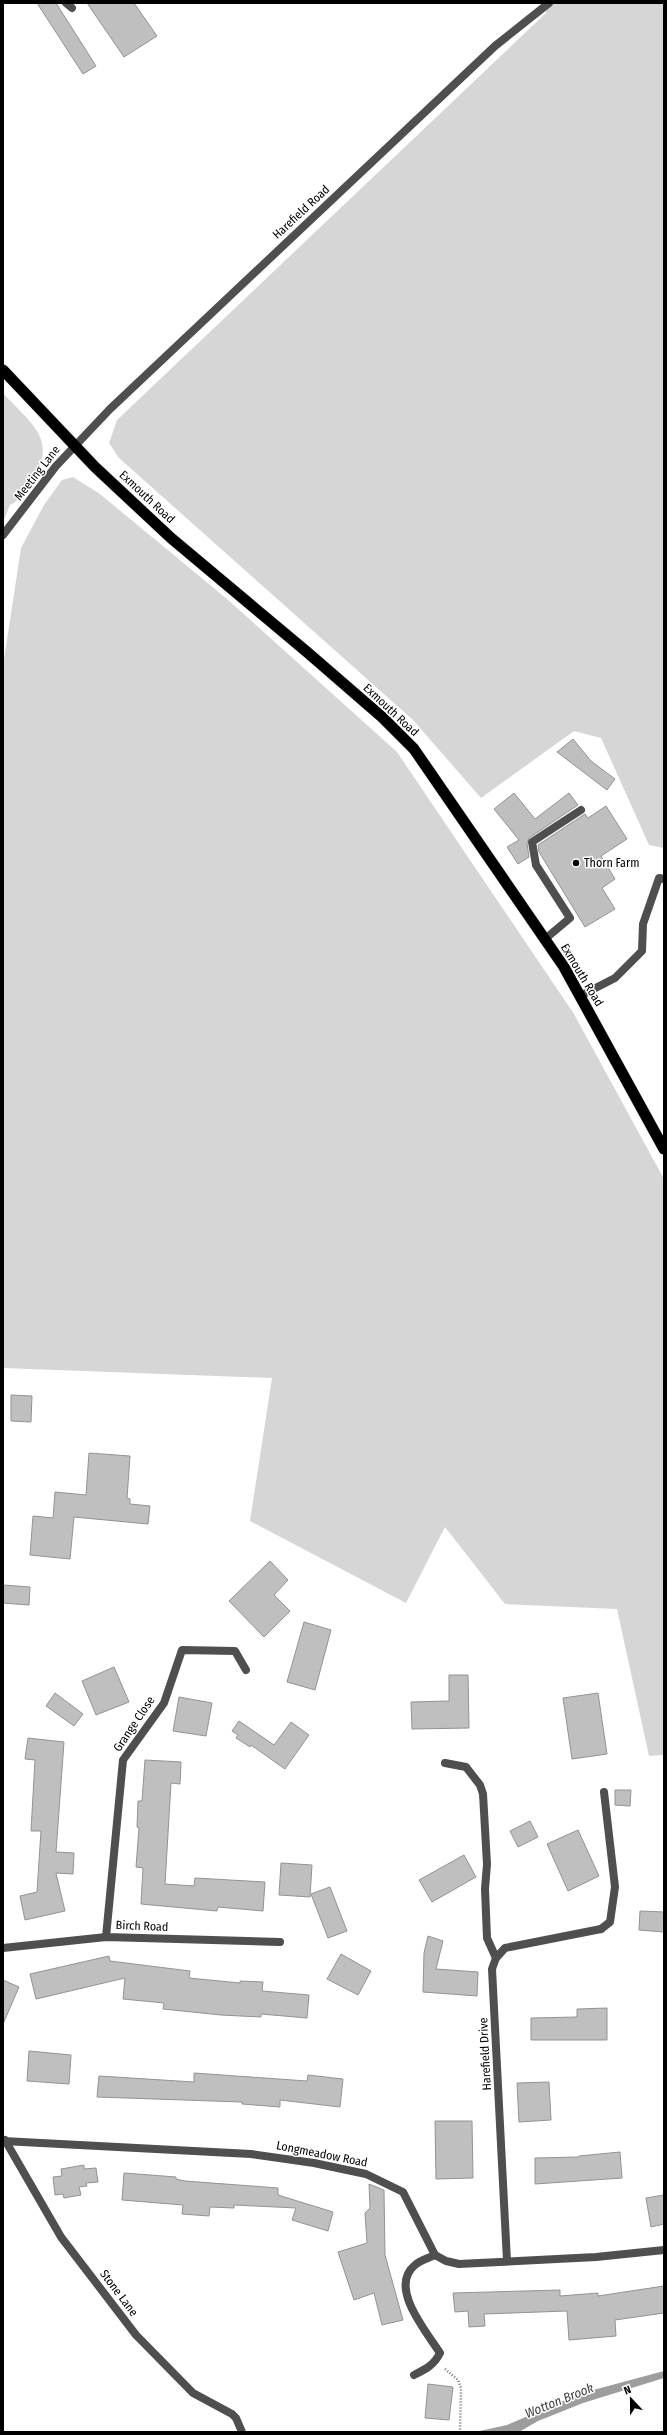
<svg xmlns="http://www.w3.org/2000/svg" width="667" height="2435" font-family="'Fira Sans Condensed',sans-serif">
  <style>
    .green { fill: #d6d6d6 }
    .water { fill: #9d9d9d }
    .building { fill: #bfbfbf; stroke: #939393 }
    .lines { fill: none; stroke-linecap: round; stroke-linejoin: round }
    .trunk-casing { stroke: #dbdbdb; stroke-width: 12 }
    .path { stroke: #717171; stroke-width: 2.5; stroke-dasharray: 1 2; stroke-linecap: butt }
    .service { stroke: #4f4f4f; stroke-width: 8 }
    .minor { stroke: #4f4f4f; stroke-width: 8 }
    .trunk { stroke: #000; stroke-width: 11 }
    .poi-dot { fill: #000; stroke: #fff; stroke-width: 1.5 }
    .labels { text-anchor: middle; stroke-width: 3; stroke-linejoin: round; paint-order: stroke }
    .street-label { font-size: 12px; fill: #000; stroke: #fff }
    .poi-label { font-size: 12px; fill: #000; stroke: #fff; text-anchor: start }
    .water-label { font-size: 13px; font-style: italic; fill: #3e3e3e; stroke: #fff }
  </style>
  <rect width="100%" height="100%" fill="#fff"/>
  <path class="green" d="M546,3H664V848L649,845L601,738L574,731L481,798L413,720L119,458L109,443L117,420L546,13Z
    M3,393C30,423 59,439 32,480C26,489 21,500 10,505L3,522Z
    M73,477L100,494L227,599L397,752L574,1014L664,1179V1755L649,1756L617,1609L505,1604L445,1527L406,1603L250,1521L272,1378L3,1368V666L21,548L44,505L62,480Z"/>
  <path class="water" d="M664,2371V2378L583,2403L538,2421L519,2432H475L507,2425L582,2393Z"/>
  <path class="building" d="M37,3H56L96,66L83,74Z
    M87,3H134L157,36L124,57Z
    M573,739L591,761L615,779L607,790L557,752Z
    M514,793L535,819L569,793L578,805L529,838L527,843L529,857L518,864L507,847L519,840L494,809Z
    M606,806L627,839L601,856L615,879L602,888L615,909L585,927L539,852L538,845L585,814L588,818Z
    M11,1395L32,1396L31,1422L11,1421Z
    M89,1453L130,1456L127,1498L130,1499V1504L150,1506L148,1524L74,1517L70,1559L30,1555L33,1516L53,1518L55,1492L86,1495Z
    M270,1561L288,1580L274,1595L290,1611L264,1637L229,1601Z
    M3,1585L30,1587L29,1605L3,1603Z
    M304,1622L331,1630L315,1690L287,1682Z
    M114,1667L129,1702L96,1715L82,1681Z
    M449,1675H468L469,1728L412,1729L411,1702L449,1701Z
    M55,1693L83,1714L74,1726L46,1706Z
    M598,1693L607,1754L572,1759L563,1698Z
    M179,1697L212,1703L206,1736L173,1731Z
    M239,1721L274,1745L291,1722L309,1735L285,1769L251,1745L250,1747L236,1738L238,1735L232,1731Z
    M28,1738L64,1742L56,1852L74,1853L73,1874L56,1873L65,1911L25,1920L20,1896L37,1892L41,1831H31L35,1760L25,1759Z
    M145,1760L181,1762L180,1784L171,1783L165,1884L194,1886L195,1878L265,1882L263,1911L218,1907L217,1911L141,1904L143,1868L136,1867L139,1828L137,1827L138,1801H142Z
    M615,1790H631L630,1806L615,1805Z
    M530,1821L538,1837L518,1847L510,1831Z
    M578,1830L599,1876L568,1891L547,1844Z
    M464,1855L476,1877L432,1902L419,1880Z
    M281,1863L312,1865L310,1897L279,1895Z
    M330,1887L347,1931L328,1938L311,1894Z
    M640,1911L664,1912V1932L639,1930Z
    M428,1936L443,1941L436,1969L478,1972L477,1996L423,1992L424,1953Z
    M341,1954L371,1971L358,1995L327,1979Z
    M109,1956L110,1961L190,1971L189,1978L240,1983V1981L263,1982L262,1991L309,1995L307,2018L261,2014V2017L221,2015L163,2009L164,2003L123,1999L125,1978L36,1999L30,1974Z
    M3,1980L19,1987L3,2024Z
    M607,2008V2040H531V2018L577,2017V2009Z
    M29,2051L71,2055L69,2084L27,2081Z
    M194,2073L307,2081L308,2075L343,2079L340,2107L280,2100V2107L242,2104V2102L97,2097L99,2076L194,2082Z
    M549,2082L551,2120L519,2122L517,2083Z
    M435,2121H472L473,2178L436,2179Z
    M620,2152L622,2178L535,2184V2158L579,2157V2156Z
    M84,2165V2169L96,2168L98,2182L86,2183L87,2186L79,2187L81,2195L64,2198L63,2194L55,2195L53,2177L62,2176L61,2169Z
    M124,2173L176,2177V2179L185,2181L278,2188V2195L333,2212L328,2231L292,2220L296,2208L234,2205V2208L210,2207L209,2216L182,2214L183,2205L122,2200Z
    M369,2184L384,2190L385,2255L403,2320L382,2325L374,2293L354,2300L338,2252L367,2243L365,2213L370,2208Z
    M664,2195V2224L651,2227L646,2198Z
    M664,2286V2313L615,2320L616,2336L569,2340L567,2311L484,2314L485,2326L469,2327L468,2311L455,2312L453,2293L560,2290V2296L598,2293V2296Z
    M428,2384L453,2387L449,2420L425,2418Z"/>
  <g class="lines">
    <defs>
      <path id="trunk" d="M3,370L95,467L171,538L307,652L382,717L414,749L564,967L664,1149"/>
    </defs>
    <use href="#trunk" class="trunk-casing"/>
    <path class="path" d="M445,2369L458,2380L461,2388L460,2432"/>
    <path class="service" d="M66,3L72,8
      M545,939L570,918L536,865L532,842L581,810
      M580,996L615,978L642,951L643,924L659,878L664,879
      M445,1763L466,1767L480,1785L483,1794L487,1864L485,1889L487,1938L496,1958
      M601,1929L610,1922L615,1887L604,1792
      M5,2140L61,2237L136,2335L193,2393L232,2414L236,2418L242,2432
      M414,2375C426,2369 434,2365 440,2353C426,2331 388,2287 415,2265C420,2260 429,2258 435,2255"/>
    <path class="minor" d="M3,535L56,466L110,409L495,46L549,3
      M106,1937L123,1760L164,1703L182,1650L235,1651L246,1670
      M3,1948L106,1937L280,1942
      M3,2141L251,2154L314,2163L366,2174L403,2192L435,2255L446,2261L459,2264L596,2257L664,2250
      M507,2261L492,1969L496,1958L505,1948L601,1929"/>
    <use href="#trunk" class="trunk"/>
  </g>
  <circle class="poi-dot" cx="576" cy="863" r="4"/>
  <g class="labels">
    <g class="street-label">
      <text transform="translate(301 212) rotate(-43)" y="4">Harefield Road</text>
      <text transform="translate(37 473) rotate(-52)" y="4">Meeting Lane</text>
      <text transform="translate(147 497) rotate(43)" y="4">Exmouth Road</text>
      <text transform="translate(391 710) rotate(43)" y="4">Exmouth Road</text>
      <text transform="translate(582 975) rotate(59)" y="4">Exmouth Road</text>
      <text transform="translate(134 1724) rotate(-56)" y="4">Grange Close</text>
      <text transform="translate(142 1926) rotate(2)" y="4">Birch Road</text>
      <text transform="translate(485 2054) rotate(-93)" y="4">Harefield Drive</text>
      <text transform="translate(322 2154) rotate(11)" y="4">Longmeadow Road</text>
      <text transform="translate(119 2293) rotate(53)" y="4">Stone Lane</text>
    </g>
    <g class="poi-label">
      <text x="584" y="867">Thorn Farm</text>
    </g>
    <g class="water-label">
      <text transform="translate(559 2400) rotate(-22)" y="5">Wotton Brook</text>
    </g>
  </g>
  <rect width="667" height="2435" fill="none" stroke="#000000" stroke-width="8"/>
  <g transform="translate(631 2399) rotate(338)" stroke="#ffffff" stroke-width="3" paint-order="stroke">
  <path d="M0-3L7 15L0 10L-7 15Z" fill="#000000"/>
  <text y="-6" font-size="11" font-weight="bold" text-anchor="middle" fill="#000000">N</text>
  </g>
</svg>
